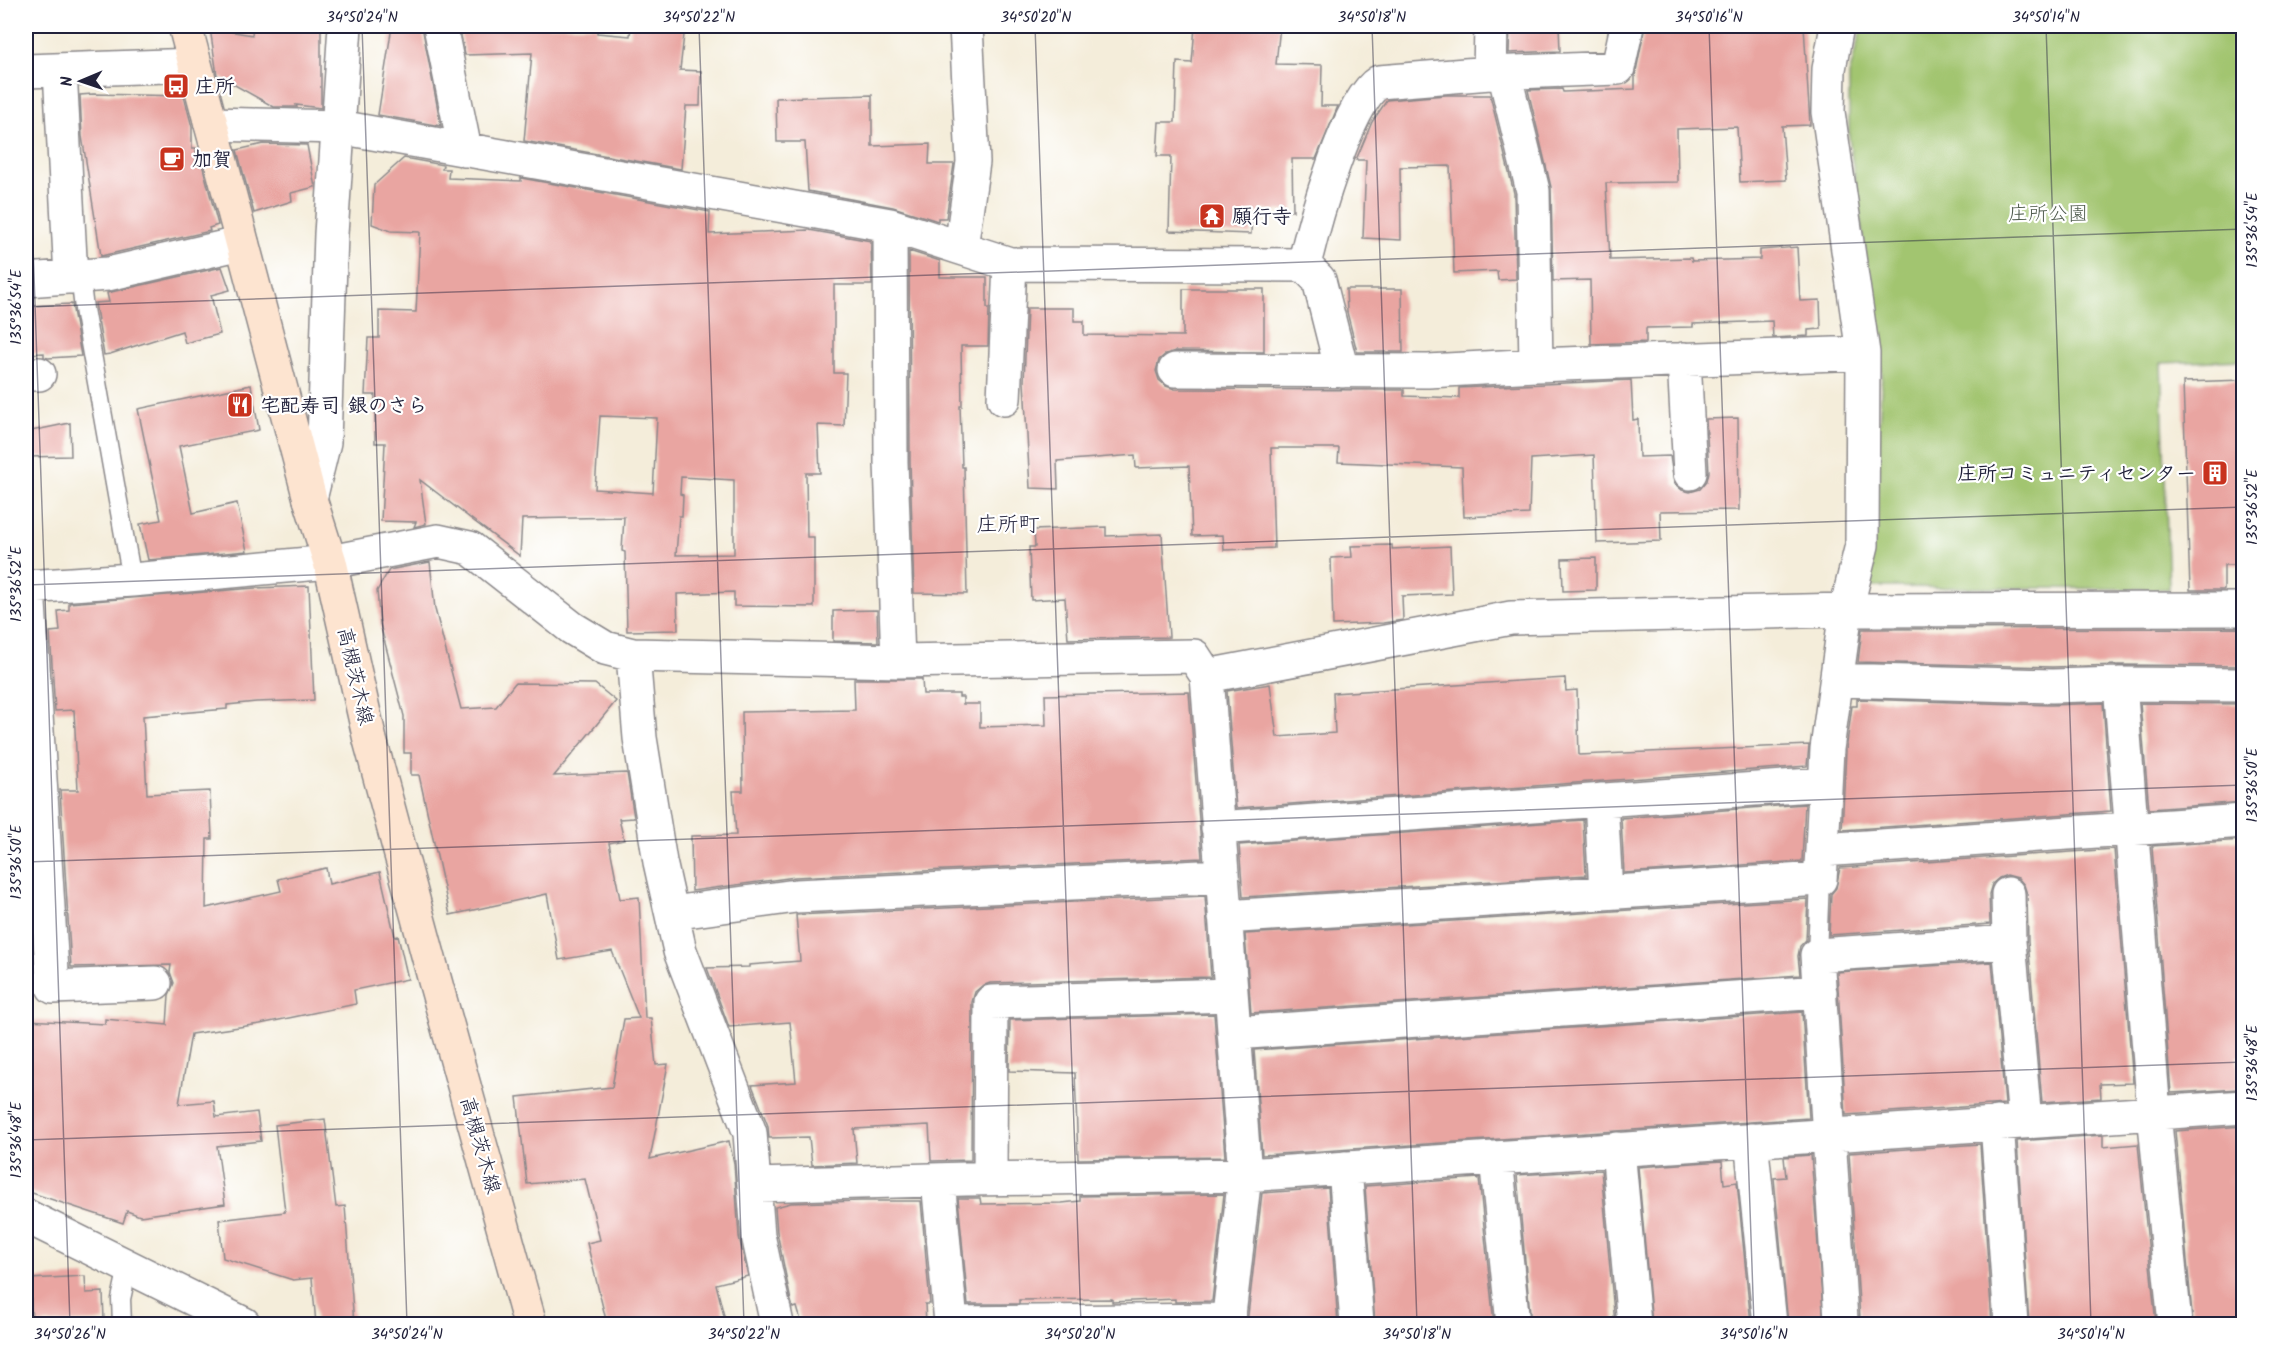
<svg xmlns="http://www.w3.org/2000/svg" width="2269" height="1350" font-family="Kalam,'Klee One',sans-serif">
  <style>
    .green { fill: #a2c56f; stroke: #627455; stroke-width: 1.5 }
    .building { fill: #e9a5a1; fill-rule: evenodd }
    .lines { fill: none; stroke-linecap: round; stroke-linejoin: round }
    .service-casing { stroke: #8b888a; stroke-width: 21 }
    .minor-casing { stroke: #8b888a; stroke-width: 36 }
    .tertiary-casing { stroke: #8b888a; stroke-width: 36 }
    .secondary-casing { stroke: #8b888a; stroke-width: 36 }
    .service { stroke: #fff; stroke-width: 18 }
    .minor { stroke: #fff; stroke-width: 33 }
    .tertiary { stroke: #fff; stroke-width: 33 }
    .secondary { stroke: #fde4d0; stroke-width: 33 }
    .ticks { fill: none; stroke: #22223b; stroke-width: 1.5; stroke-opacity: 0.45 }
    .labels { text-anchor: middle; stroke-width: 4.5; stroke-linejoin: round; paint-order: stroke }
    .poi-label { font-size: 20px; font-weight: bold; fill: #22223b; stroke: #fff; text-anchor: start }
    .park-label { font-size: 20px; fill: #4f5b4d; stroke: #fff }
    .street-label { font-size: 20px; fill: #22223b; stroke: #fff }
    .neighbourhood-label { font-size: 21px; fill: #22223b; stroke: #fff }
    .neatline { fill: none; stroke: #22223b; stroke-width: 2 }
    .ticks-label { font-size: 15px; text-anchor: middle; fill: #22223b }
  </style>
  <rect width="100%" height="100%" fill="#fff"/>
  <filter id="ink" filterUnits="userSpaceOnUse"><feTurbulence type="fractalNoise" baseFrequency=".0167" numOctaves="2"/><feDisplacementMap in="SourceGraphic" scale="12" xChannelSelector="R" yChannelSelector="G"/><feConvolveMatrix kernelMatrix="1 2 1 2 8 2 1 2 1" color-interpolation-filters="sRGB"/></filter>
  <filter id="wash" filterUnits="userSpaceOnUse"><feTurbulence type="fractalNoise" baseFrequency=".008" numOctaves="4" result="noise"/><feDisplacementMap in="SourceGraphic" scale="24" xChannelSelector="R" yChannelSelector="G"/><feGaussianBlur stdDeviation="1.35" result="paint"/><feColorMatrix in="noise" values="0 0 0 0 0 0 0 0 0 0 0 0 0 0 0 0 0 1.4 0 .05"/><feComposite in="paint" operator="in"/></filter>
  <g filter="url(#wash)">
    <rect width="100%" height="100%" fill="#f4edda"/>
    <path class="green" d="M1862,26H2243V360L2161,363L2169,589L1870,587L1882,373L1849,138V75Z"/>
    <g id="blocks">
      <path class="building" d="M253,26H321V108L296,105L297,107H274L217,75L210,28L252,35Z
        M392,26H422L441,126L378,115Z
        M459,26H597V33L630,36L631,26H685L680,70L701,71L700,106H686L681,169L524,141L532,53L465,55Z
        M1195,26H1280L1276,64L1322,65L1321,106H1338L1316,159H1292L1293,211L1261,210V213H1252L1251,234L1169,231L1171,156H1157L1159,122H1175L1177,62L1192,63Z
        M1510,26H1559L1560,51L1509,53Z
        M1645,26H1804L1810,125L1782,126L1786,180L1740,182L1737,127L1677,129L1678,182L1606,183L1610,260L1691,258L1692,261L1760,259V250L1797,247L1800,301L1820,300L1821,329L1808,330V336L1773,338L1772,321L1693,324V327L1646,328V342L1591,344L1590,280L1553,281L1551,187L1528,90L1562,89L1563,92L1635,89V76Z
        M93,94L184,96L192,127V148H196V161L201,160L218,225L209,228L210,231L101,256L82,136L80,95Z
        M872,95V146L930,144L929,164H954L946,218H938V221L893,207L808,191L805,142H777L776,98Z
        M1446,95H1490L1514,193L1516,279L1498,280L1497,271L1454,273L1450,166L1400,167L1401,240L1363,238L1366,160H1356L1372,122L1387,100Z
        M263,144L307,145L315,187L291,193L292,201L254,213L237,150Z
        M404,158L443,165L442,169H449L448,178L521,181V178L710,212L709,234L809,230L871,241L872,285H834V373H846L844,426L818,425L820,473H806L807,537H814V607L734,606V592L677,594L678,630L627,631L625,552L622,551L624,517L522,519L520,556L420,480L426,524L414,527L416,522L381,521L385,443H375V395H365L368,338H379V311L416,312L420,232L391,231L372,224L374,185ZM600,416L657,418L653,493L595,489ZM681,477L734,480V554L676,555L679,516H682L683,495L680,494Z
        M909,251L940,261V277H987V308H989L988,346H961L962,406H960L962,467H964L967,594L914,593L910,462Z
        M222,267L230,290L211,295L220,334L185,343L182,331L110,354L104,355L95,303L109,302L107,293Z
        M1183,289H1264V352L1175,351L1166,354L1159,360L1156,371L1159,380L1166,386L1175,389L1404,390V396L1459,398V388L1631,380L1633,420L1638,419L1639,457L1670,456L1674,483L1682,490L1690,492L1700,489L1707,481L1709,472L1706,419L1738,418L1739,510L1660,511L1661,541L1597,543L1594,455L1531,459L1529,514L1464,517L1462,467L1338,462L1339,448H1271L1274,548L1224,550L1223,535L1192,536L1189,466L1136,468L1135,455L1057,461L1058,489L1030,488L1024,382L1027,308H1074V321H1084V335L1183,336Z
        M1346,289H1402L1403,352H1357L1347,312Z
        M72,304L81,356L48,358L44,357V353L26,354V306Z
        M2244,380V565H2224V590H2190L2183,382Z
        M251,385L259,430L179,446L193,513L237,503L247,551L148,560L140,524L161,520L138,409Z
        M70,423L71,456L26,457V432Z
        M1106,527V536L1162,534L1169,637L1068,639L1065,598L1031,600L1029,547H1035L1034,530Z
        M1392,545V549L1450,546L1452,594L1402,596L1403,620L1383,623L1333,625L1331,558L1352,557L1351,546Z
        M1596,558V590L1563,591L1562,559Z
        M430,562L435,609L461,709L496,707L515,683L595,684L616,701L554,776L627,773L634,818L619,819L624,840L609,843L620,899L639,897L645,1018H651L656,1065L668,1064L650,1159L729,1141L734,1163L739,1237L748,1276L716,1284L726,1324H607L587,1243L600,1240L585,1179L527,1184L517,1097L612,1087L624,1019L639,1018L612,951L559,960L547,894L450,915L419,775H411V753H404V716L380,624L377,591L389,570Z
        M309,586L314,700L256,702L227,705V709L143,716L147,794L210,791L212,839H207L206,908L281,891L278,879L326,868L329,884L380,872L395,937L398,936L408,979L354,990L356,1004L260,1024L191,1034L179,1104L214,1101L216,1117L257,1112L261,1141L217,1146L225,1204L140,1216L127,1211L123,1223L26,1191V1020L105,1024V1019L167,1025L169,995L174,983L170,972L171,965L71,967L60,790H78L74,710L55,711L50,632L60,631L58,611L69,610V603L255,588Z
        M877,610L878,642L833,641V611Z
        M2244,628V666L2119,665L2052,667L1858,662L1862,629Z
        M1565,678L1566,691L1577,690L1579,755L1809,745L1807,766L1236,808L1227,691L1270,684L1277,737L1335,733L1333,693Z
        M854,679H922L923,694H959V697H963V704H980V727L1046,725L1045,695L1189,692L1202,858L795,877L692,891L691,836L736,835L733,791H743L742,712L855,710Z
        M1857,699L2051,705L2103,703L2111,811L1842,830L1846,751L1852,706H1857Z
        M2140,703L2244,704V802L2149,809Z
        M1805,804L1802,861L1624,873L1621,818Z
        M1583,820L1586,875L1243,897L1239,845Z
        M2243,840L2244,1056H2237L2239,1089L2171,1093L2152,846Z
        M26,848L33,967L26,968Z
        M2114,849L2133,1083L2100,1084L2101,1098L2042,1102L2028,941L2027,894L2024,885L2018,878L2007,875L1999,878L1992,884L1989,894L1990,924L1829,935L1831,894L1836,888L1840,868Z
        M1205,896L1211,977L990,983L982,986L975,992L972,1002L971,1160L931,1161L929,1125L854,1129L857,1163L812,1165L809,1137L769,1138L768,1126L752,1085L796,1082L790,1022L729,1027L707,968L749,967V965L800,961L796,915Z
        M1808,899L1806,940L1800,946L1798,956L1800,975L1251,1013L1245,934Z
        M1992,962L2005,1104L1846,1115L1837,972Z
        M1802,1012L1809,1118L1262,1155L1254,1050Z
        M1214,1014L1225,1157L1078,1159L1075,1073L1009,1071L1010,1020Z
        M325,1119L336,1207L345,1206L354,1324H316L312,1278L293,1280L223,1258L219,1220L285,1212L275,1125Z
        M2244,1126V1324H2193L2175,1131Z
        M2103,1135V1147L2138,1144L2156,1324H2029L2017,1141Z
        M1980,1144L1992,1324H1858L1860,1318L1849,1153Z
        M1811,1155L1824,1324H1788L1774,1178L1786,1177L1784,1157Z
        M1722,1161L1724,1184L1737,1182L1751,1324H1652L1638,1167Z
        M1601,1170L1615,1324H1531L1517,1175Z
        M1479,1178L1494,1324H1375L1365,1186Z
        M1328,1188L1338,1324H1247L1262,1193Z
        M1224,1194L1212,1301L1175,1302V1299L1112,1302V1299L1019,1300V1304H968L958,1198H980L981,1204L1062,1203L1080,1201V1196Z
        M861,1201H921L930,1304H925L926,1324H802L797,1307L793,1308L791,1301L777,1232L775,1207L791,1203Z
        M85,1276L86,1293L103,1292L104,1321L32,1324L30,1279Z"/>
    </g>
  </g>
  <g filter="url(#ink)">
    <use href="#blocks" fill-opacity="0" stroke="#8b888a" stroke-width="1.5"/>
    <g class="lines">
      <defs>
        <path id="service" d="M80,276L84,309L132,580
          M1817,955L1820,879
          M122,1324L121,1299L128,1267"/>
        <path id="minor" d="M440,26L465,150
          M60,70L71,277
          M26,71L195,65
          M1504,72L1533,191L1536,365
          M1490,73L1491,26
          M211,124L339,127L890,225L1010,264L1304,265C1313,227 1347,101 1379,82L1490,73L1618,68L1627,26
          M890,225L891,462L898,661
          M961,248L973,162L966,26
          M1304,265L1319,280L1342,371
          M26,280L108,274L242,243
          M1684,359L1690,473
          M1175,370L1428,371L1536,365L1863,353
          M26,374H39
          M1004,399L1010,264
          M26,587L132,580L330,562L438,541L470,548L572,628L605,648L633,655L898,661L1194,656L1207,676L1245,1175L1228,1324
          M28,587L53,987L155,983
          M633,655L640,738L660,862L680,951L750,1133L758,1235L777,1324
          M1207,676L1511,618L1846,610L2244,609
          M1837,680L2052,686L2120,684L2244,685
          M2120,684L2154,1113L2175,1324
          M1601,800L1606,892
          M1218,828L1825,784
          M1822,850L1827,749L1846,610L1862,545L1863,353L1828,112L1829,69L1837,26
          M2008,894L2009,942L2025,1121
          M672,913L796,896L1222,876
          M1225,917L1820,879L1822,850L2244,821
          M1234,1033L1820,992
          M1997,1123L2011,1324
          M1751,1140L1770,1324
          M1618,1149L1634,1324
          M1496,1158L1513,1324
          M1345,1168L1357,1324
          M990,1178L991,1002L1231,995
          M938,1180L951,1323L1229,1320
          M754,1185L966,1179L1245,1175L2244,1107
          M26,1216L244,1324
          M1841,1319L1817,955L2009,942"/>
        <path id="tertiary" d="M310,499L324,442L331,234L345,26"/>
        <path id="secondary" d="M185,26L310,499L330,562L370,740L435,981L530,1324"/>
      </defs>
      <use href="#service" class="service-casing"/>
      <use href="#minor" class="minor-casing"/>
      <use href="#tertiary" class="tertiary-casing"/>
      <use href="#secondary" class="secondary-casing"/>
      <use href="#service" class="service"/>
      <use href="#minor" class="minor"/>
      <use href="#tertiary" class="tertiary"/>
      <use href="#secondary" class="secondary"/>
    </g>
  </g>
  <path class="ticks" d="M362,26L407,1324M699,26L744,1324M1035,26L1081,1324M1372,26L1417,1324M1709,26L1754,1324M2046,26L2091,1324M26,29L130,26M26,42L70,1324M26,307L2244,229M26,585L2244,507M26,862L2244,785M26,1140L2244,1062"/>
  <defs>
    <symbol id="bus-square" viewBox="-11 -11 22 22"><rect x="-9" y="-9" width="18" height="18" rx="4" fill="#c8321e" stroke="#fff"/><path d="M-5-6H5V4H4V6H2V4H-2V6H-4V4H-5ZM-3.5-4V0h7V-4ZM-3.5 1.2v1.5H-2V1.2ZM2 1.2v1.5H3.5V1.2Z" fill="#fff"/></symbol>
    <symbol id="cafe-square" viewBox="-11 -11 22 22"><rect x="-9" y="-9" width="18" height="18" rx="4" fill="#c8321e" stroke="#fff"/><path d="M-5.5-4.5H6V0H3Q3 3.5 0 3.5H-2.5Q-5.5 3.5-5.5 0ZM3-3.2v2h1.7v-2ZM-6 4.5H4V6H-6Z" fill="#fff"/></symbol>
    <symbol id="temple-square" viewBox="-11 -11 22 22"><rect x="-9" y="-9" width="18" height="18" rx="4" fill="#c8321e" stroke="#fff"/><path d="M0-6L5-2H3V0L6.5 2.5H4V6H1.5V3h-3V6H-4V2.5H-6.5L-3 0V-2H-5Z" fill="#fff"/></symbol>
    <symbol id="restaurant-square" viewBox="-11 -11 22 22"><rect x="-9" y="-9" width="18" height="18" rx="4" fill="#c8321e" stroke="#fff"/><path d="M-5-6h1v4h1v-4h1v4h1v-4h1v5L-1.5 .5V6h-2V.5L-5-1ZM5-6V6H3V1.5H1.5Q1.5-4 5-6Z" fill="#fff"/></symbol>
    <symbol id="building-square" viewBox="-11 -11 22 22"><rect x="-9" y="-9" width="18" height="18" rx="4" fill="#c8321e" stroke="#fff"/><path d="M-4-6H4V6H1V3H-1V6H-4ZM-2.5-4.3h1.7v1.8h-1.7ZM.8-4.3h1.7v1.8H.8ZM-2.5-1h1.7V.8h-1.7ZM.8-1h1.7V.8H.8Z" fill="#fff"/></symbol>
  </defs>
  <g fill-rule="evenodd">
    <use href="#bus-square" x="161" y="71" width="30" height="30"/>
    <use href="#cafe-square" x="157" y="144" width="30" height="30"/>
    <use href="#temple-square" x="1197" y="201" width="30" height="30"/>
    <use href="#restaurant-square" x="225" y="390" width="30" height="30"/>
    <use href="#building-square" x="2200" y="458" width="30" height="30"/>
  </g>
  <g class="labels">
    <g class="poi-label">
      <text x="195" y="93">庄所</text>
      <text x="192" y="166">加賀</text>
      <text x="1232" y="223">願行寺</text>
      <text x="260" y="412">宅配寿司 銀のさら</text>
      <text x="2196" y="480" text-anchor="end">庄所コミュニティセンター</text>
    </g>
    <g class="park-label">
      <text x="2048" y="220">庄所公園</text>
    </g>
    <g class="street-label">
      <text transform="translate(356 676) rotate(77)" y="7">高槻茨木線</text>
      <text transform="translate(481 1145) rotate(74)" y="7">高槻茨木線</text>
    </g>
    <g class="neighbourhood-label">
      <text x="1008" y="531">庄所町</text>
    </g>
  </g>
  <rect width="2269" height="1350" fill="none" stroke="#fff" stroke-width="66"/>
  <g transform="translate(81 81) rotate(268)" stroke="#ffffff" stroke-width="4.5" paint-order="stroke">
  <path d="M0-4.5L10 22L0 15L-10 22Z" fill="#22223b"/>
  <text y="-9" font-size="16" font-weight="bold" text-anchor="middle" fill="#22223b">N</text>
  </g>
  <rect x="33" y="33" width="2203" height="1284" class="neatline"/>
  <g class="ticks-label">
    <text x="362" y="22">34°50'24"N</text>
    <text x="699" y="22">34°50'22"N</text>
    <text x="1036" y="22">34°50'20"N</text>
    <text x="1372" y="22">34°50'18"N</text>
    <text x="1709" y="22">34°50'16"N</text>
    <text x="2046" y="22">34°50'14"N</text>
    <text transform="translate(2252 230) rotate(-90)" y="5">135°36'54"E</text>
    <text transform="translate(16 307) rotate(-90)" y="5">135°36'54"E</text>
    <text transform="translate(2252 507) rotate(-90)" y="5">135°36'52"E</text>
    <text transform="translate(16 584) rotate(-90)" y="5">135°36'52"E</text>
    <text transform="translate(2252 785) rotate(-90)" y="5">135°36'50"E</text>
    <text transform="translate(16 862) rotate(-90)" y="5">135°36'50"E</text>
    <text transform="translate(2252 1063) rotate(-90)" y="5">135°36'48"E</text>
    <text transform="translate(16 1140) rotate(-90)" y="5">135°36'48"E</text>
    <text x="70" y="1339">34°50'26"N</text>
    <text x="407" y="1339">34°50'24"N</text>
    <text x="744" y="1339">34°50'22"N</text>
    <text x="1080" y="1339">34°50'20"N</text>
    <text x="1417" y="1339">34°50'18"N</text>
    <text x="1754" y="1339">34°50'16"N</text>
    <text x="2091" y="1339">34°50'14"N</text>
  </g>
</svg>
